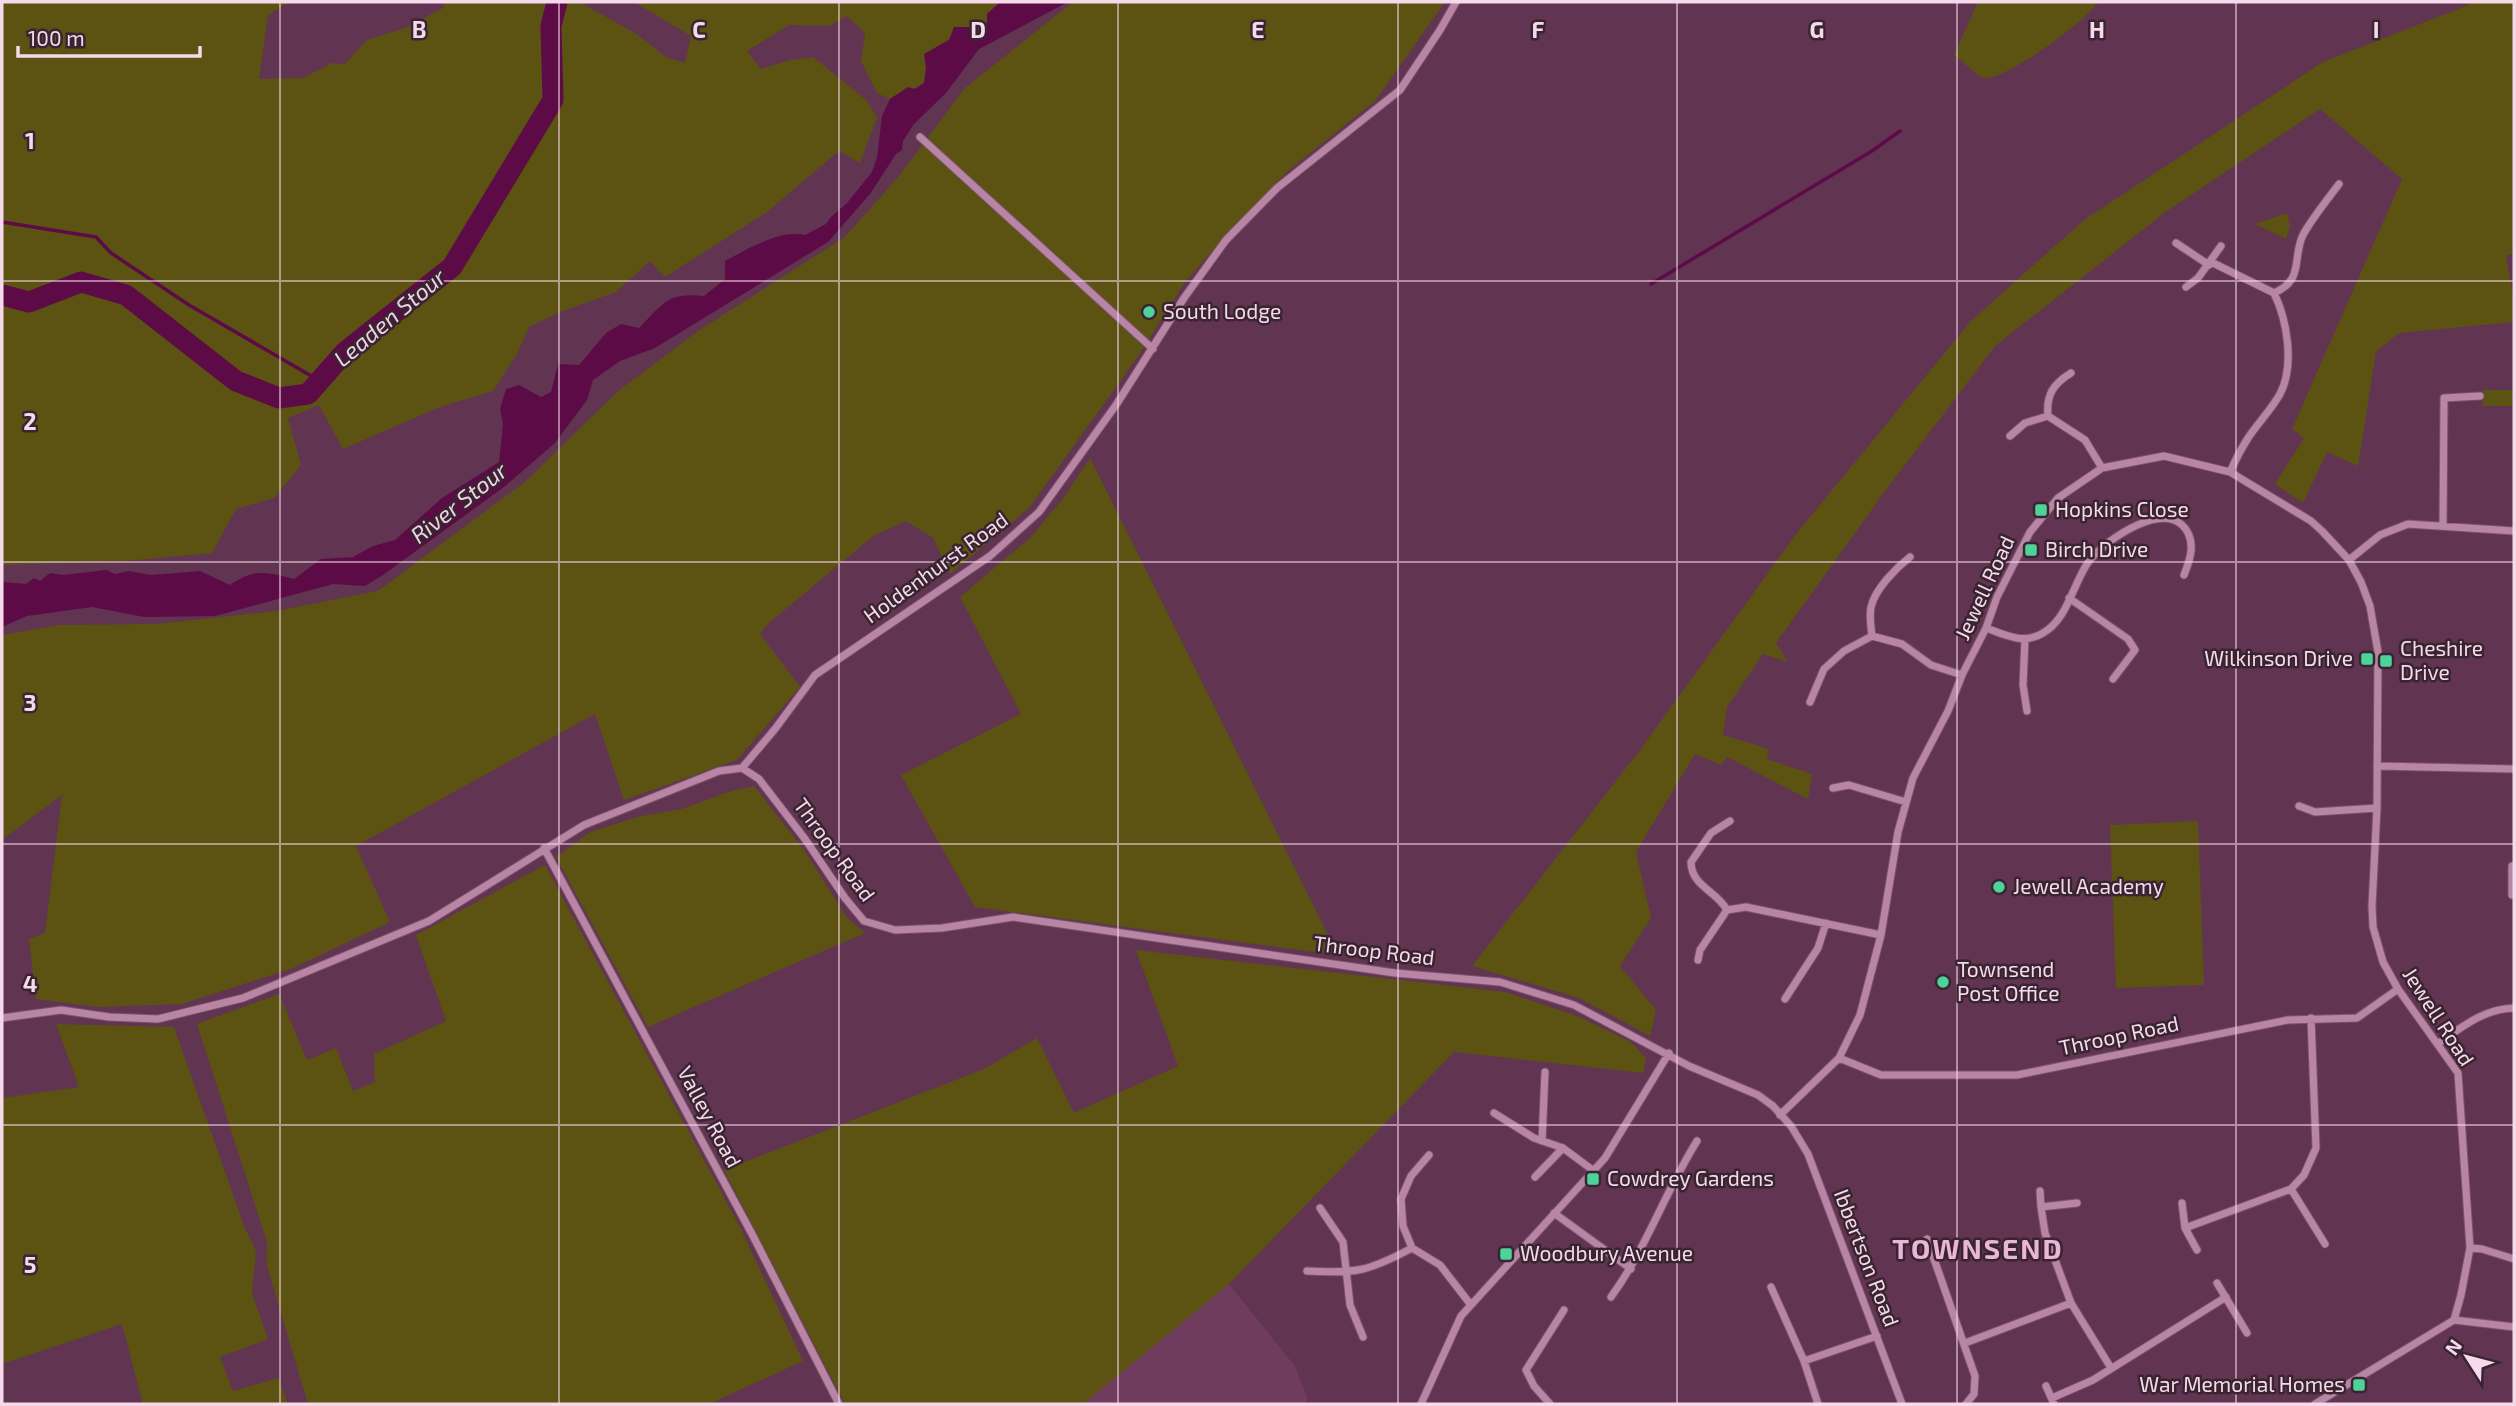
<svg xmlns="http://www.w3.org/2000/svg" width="2516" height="1406" font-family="'Exo 2',sans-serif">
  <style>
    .built { fill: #703c5e }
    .green { fill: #5c5312 }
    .water { fill: #5d0b47 }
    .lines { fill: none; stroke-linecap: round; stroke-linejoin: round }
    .stream { stroke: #5d0b47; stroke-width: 3.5 }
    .river { stroke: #5d0b47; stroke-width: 21 }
    .minor-casing { stroke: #79536c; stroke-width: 9 }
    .minor { stroke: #b985a5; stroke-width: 7 }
    .grid { fill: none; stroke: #f6d9ea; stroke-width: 2; stroke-opacity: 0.55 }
    .poi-dot { fill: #4dd39a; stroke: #392431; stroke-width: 2.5 }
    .labels { text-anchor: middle; stroke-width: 5; stroke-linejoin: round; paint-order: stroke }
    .poi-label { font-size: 21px; fill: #f6d9ea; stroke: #392431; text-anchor: start }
    .street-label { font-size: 21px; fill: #f6d9ea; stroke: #392431 }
    .water-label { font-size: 23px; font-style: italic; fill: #eed2e3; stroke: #392431 }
    .district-label { font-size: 28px; font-weight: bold; letter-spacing: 2px; fill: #ebb5d6; stroke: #392431 }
    .grid-label { font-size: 23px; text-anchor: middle; font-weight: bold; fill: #f6d9ea; stroke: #392431; stroke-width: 5; stroke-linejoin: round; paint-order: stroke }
  </style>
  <rect width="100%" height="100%" fill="#613451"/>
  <path class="built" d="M1229,1284L1295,1366L1307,1397L1306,1404H1083Z"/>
  <path class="green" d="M2,2H290L268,15L259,79L303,78L332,63L345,64L367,40L408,27L443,8L445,2H580L638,35L666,57L685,63L691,36L634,2H1000L987,14V22L979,31L969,27L925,54L926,68L924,83C913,90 901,91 890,99L877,93L861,61L865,33L847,16L829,26L789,25L747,51L761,69L790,60L813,57L866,100L877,117L860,163L839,151L767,212L665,277L650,261L616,292L560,312L529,327L517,354L493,391L440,407L343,449L319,405L288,418L301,465L274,498L236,509L212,553L125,561L2,565Z
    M1073,2H1445L1375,101L1289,170L1237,223L1185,282L1139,355L1029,508L950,574L933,538L906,521L873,536L769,623L760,634L800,687L737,760L624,800L595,714L356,846L390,922L293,968L182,1004L99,1007L36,999L29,939L45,933L62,795L2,840V635L58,625L156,624L276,611L378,591L525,482L618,391L698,331L845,237L899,176L965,88Z
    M1978,2H2097C2089,20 2004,81 1984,78C1976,77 1963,60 1954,55Z
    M2476,2H2514V254L2506,256L2514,301V322L2399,333L2376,352L2358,466L2327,452L2303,503L2275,484L2304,438L2292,429L2402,179L2320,109L2164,213L1995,346L1883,494L1776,643L1788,662L1763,654L1727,707L1723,735L1769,749L1767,759L1812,774L1808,799L1727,757L1721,765L1695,754L1636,852L1651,918L1620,966L1656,1010L1650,1036L1579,998L1472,966L1640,750L1796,534L1971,321L2084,220L2323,62Z
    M2287,213L2290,226L2286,239L2255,224Z
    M2483,390H2514V406H2483Z
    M1090,458L1338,955L975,907L901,775L1021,714L960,597L1031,537L1062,500Z
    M754,786L805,851L847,918L865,933L648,1027L556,857L590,832L641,816L682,809L731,791Z
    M2198,821L2204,985L2116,988L2110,825Z
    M545,865L739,1225L803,1361L709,1404H308L267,1266V1242L197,1024L279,994L307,1060L336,1048L353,1091L375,1082L374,1054L446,1021L416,935Z
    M1136,950L1505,992L1577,1016L1631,1042L1646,1058L1643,1073L1454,1052L1229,1284L1083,1404H845L724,1170L984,1069L1037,1038L1074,1113L1178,1066Z
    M56,1024L174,1027L244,1226L256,1251L252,1293L268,1339L220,1357L233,1391L279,1378L287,1402L282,1404H143L122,1324L2,1364V1098L79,1087Z"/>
  <path class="water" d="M1000,2H1068L979,49L946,93L914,124L903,141L902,150L896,154L870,194L828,242L655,348L620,361L593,380L587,400L555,443L504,487L383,575L365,586L333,584L215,616L144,617L92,607L27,616L2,627V582L26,584L34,578L40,581L50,573L63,575L106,570L115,574L129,571L151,575L200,571L230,585C254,568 268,572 294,579L321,559L353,557L373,546L395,540L442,498L499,462L503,424L500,409L506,389L519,385L541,397L551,392L558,364L579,365L606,333L621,324L639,328C664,303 667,292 704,296L725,279V261C748,249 779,229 805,235L826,224L831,217L847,203L872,172L877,158L882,116L890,99L908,87L915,89L924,83L926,68L924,54L949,40L954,27H969L979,31L987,22V14Z"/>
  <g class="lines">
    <path class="stream" d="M2,222L96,237L111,253L189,305L320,381
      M1651,284L1872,151L1900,131"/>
    <path class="river" d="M2,295L29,302L81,282L126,295L236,381L279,398L308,394L345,352L452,267L553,100L551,26L557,2"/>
    <defs>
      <path id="minor" d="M920,137L1153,349
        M2176,243L2209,265
        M2211,262L2274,293
        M2186,287L2198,278L2221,246
        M2048,416C2046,395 2053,384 2071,373
        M2010,436L2025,423L2048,416L2085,440L2102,468
        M2230,472C2235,461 2241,449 2248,438C2258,423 2271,410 2280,394C2295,365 2287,320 2274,293C2306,279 2291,256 2304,233C2314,216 2327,200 2339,184
        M2443,526L2444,398L2480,396
        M2349,560L2380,535L2408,524L2514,531
        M2069,598L2128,639L2135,650L2113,679
        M1986,628C2005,635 2024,645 2043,633C2068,619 2073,583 2089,561C2106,539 2169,496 2188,533C2195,547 2189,562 2184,575
        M1872,636C1871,627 1869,617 1871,607C1875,589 1896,568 1910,557
        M2025,639L2023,685L2027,711
        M1810,702L1824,669L1844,651L1872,636L1902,644L1931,665L1962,675
        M2377,766L2514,769
        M742,768L775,729L815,675L990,556L1039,512L1116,405L1184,298L1226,240L1277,188L1400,90L1440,30L1456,2
        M1833,788L1849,785L1906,802
        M2299,806L2315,812L2377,808
        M544,848L752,1234L839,1404
        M2512,895V866
        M1727,910C1717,891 1691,886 1691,862L1711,833L1730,821
        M1698,960L1700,950L1727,910L1746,907L1881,935
        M1785,999L1818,948L1826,923
        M2,1018L61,1010L109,1017L158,1019L243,998L429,921L584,825L719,771L742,768L759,779L805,839L845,898L864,921L895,930L942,928L1013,917L1395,973L1500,982L1574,1005L1689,1066L1758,1095L1773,1106L1791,1126L1808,1154L1902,1404
        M2439,1043C2463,1026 2484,1009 2514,1008
        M1839,1058L1881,1075H2017L2288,1020L2357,1018L2398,989
        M1494,1113L1534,1138L1563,1148L1594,1171
        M1780,1115L1839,1058L1860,1015L1881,935L1898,832L1913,778L1948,711L1962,675L1986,628L1997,597L2030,532L2058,498L2102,468L2164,456L2230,472L2311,521L2322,531L2349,560L2361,582L2370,606L2378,652L2377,808L2372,906L2373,927L2383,962L2398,989L2458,1073L2470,1248L2461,1295L2454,1320L2315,1404
        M1542,1141L1545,1072
        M1429,1155L1411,1176L1401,1199L1403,1226L1412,1248L1440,1265L1471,1305
        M1535,1177L1563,1148
        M2291,1189L2325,1244
        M2040,1191L2041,1207L2077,1203
        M2182,1203L2185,1228L2197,1250
        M2041,1207L2045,1233L2071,1303L2111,1368
        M1320,1208L1343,1242L1350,1305L1363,1337
        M1554,1213L1631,1269
        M2185,1228L2291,1189L2304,1175L2316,1148L2311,1018
        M1927,1239L1975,1376L1974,1394L1966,1404
        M2470,1248L2482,1249L2514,1259
        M1307,1271C1356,1274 1369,1271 1412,1248
        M2217,1283L2247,1333
        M1771,1287L1804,1361L1818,1404
        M1611,1297C1646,1249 1665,1192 1697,1141
        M2454,1320L2514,1327
        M1965,1343L2071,1303
        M1804,1361L1877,1336
        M2046,1386L2054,1404
        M2052,1398L2093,1380L2226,1297
        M1421,1404L1461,1316L1605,1158L1669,1053
        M1550,1404L1534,1386L1526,1370L1564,1310"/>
    </defs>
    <use href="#minor" class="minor-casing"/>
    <use href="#minor" class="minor"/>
  </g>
  <path class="grid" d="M280,2V1404M559,2V1404M839,2V1404M1118,2V1404M1398,2V1404M1677,2V1404M1957,2V1404M2236,2V1404M2,281H2514M2,562H2514M2,844H2514M2,1125H2514"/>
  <g class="poi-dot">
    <circle cx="1149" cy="312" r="7"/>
    <rect x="2034" y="503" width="14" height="14" rx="3.5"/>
    <rect x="2024" y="543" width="14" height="14" rx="3.5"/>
    <rect x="2360" y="652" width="14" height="14" rx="3.5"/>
    <rect x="2379" y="654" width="14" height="14" rx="3.5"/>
    <circle cx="1999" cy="887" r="7"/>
    <circle cx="1943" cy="982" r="7"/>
    <rect x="1586" y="1172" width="14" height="14" rx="3.5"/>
    <rect x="1499" y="1247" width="14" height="14" rx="3.5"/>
    <rect x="2352" y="1378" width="14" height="14" rx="3.5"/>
  </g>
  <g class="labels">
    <g class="poi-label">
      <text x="1163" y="319">South Lodge</text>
      <text x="2055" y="517">Hopkins Close</text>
      <text x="2045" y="557">Birch Drive</text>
      <text x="2400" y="656">Cheshire<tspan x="2400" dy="24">Drive</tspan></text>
      <text x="2353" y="666" text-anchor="end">Wilkinson Drive</text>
      <text x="2013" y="894">Jewell Academy</text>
      <text x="1957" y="977">Townsend<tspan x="1957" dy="24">Post Office</tspan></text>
      <text x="1607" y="1186">Cowdrey Gardens</text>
      <text x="1520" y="1261">Woodbury Avenue</text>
      <text x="2345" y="1392" text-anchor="end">War Memorial Homes</text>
    </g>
    <g class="street-label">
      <text transform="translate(936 568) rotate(-36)" y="7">Holdenhurst Road</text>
      <text transform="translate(1985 588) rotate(-65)" y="7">Jewell Road</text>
      <text transform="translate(834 850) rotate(54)" y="7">Throop Road</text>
      <text transform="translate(1374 951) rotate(7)" y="7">Throop Road</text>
      <text transform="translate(2438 1017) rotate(57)" y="7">Jewell Road</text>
      <text transform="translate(2119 1036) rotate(-12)" y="7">Throop Road</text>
      <text transform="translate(709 1117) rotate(62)" y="7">Valley Road</text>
      <text transform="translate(1866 1258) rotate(69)" y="7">Ibbertson Road</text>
    </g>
    <g class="water-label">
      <text transform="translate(390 318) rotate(-40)" y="8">Leaden Stour</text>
      <text transform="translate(459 503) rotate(-38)" y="8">River Stour</text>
    </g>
    <g class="district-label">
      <text x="1978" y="1259">TOWNSEND</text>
    </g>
  </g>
  <g class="grid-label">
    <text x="419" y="38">B</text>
    <text x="699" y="38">C</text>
    <text x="978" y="38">D</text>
    <text x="1258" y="38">E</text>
    <text x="1538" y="38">F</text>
    <text x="1817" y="38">G</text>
    <text x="2097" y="38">H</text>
    <text x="2376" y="38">I</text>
    <text x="30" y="149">1</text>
    <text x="30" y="430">2</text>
    <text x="30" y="711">3</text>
    <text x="30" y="992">4</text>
    <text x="30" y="1273">5</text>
  </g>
  <rect width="2516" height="1406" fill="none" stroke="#f6d9ea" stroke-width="7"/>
  <g transform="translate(2467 1357) rotate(306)" stroke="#392431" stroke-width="5" paint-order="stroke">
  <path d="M0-5L12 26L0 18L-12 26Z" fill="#f6d9ea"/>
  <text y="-10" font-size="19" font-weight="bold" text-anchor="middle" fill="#f6d9ea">N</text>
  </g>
  <path d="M18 46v10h182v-10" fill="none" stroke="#f6d9ea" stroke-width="3.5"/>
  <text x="28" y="46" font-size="21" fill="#f6d9ea" stroke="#392431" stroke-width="5" paint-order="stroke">100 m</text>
</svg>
